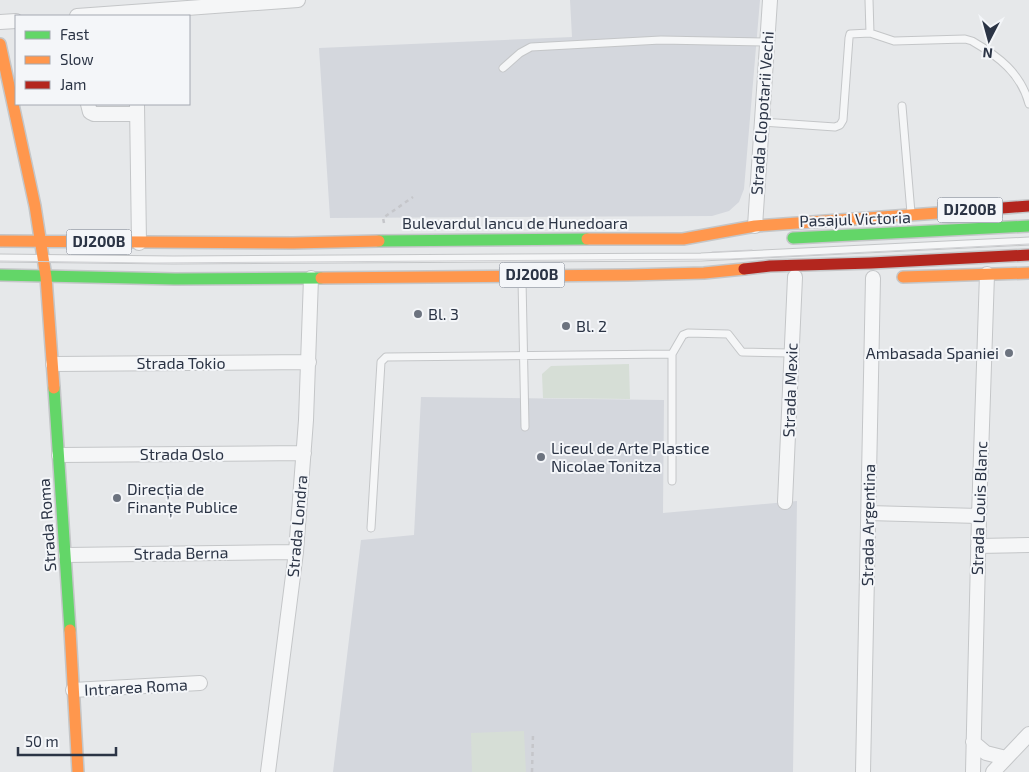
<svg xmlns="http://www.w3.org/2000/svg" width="1029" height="772" font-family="'Exo 2',sans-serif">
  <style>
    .built { fill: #d4d7dd }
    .green { fill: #d6ded6 }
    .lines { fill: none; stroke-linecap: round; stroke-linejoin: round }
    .lane-casing { stroke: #c4c6c8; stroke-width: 9 }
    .street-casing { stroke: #c4c6c8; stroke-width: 16 }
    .fast-casing { stroke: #c4c6c8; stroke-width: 14 }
    .slow-casing { stroke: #c4c6c8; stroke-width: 14 }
    .jam-casing { stroke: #c4c6c8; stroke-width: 14 }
    .path { stroke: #c5c6ca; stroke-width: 2.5; stroke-dasharray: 4 4; stroke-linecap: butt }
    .lane { stroke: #f5f6f7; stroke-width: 7 }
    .street { stroke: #f5f6f7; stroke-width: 14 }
    .fast { stroke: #63d668; stroke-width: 11 }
    .slow { stroke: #ff974d; stroke-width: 11 }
    .jam { stroke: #b3261e; stroke-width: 11 }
    .tram { stroke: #cecfd2; stroke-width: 1 }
    .poi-dot { fill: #6c737f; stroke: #f4f6f9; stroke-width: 2 }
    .labels { text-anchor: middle; stroke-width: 4; stroke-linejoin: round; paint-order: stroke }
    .shield { fill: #f4f6f9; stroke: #676e7b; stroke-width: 1 }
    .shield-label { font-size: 15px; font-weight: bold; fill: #2b3445 }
    .street-label { font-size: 16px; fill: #2b3445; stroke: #f4f6f9 }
    .poi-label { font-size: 16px; fill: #2b3445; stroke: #f4f6f9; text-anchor: start }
  </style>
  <rect width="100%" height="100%" fill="#e6e8ea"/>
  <path class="built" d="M570,0H760L744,189L739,202L729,211L712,216L330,218L319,48L572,37Z
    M421,397L664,400L663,513L797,501L793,772H333L361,540L414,535Z"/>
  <path class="green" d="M629,364L630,399L543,398L542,374L551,366Z
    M524,731L526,772H472L471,733Z"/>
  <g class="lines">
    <defs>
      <path id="lane" d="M869,0L870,33
        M503,68L520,53L531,47L661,40L767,42
        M902,106L911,213
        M762,122L835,127L840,125L843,120L849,38L850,34L870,33L894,41L965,39L972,41C998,56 1021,73 1029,104
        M0,258L173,260L701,257L1029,241
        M522,280L525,427
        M672,354L683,335L688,333L728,334L742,352L791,353
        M371,528L381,362L386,357L672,354V481"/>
      <path id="street" d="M77,16L298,0
        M0,22L16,21
        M88,104L90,112L94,114H137
        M137,104L139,243
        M755,226L770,0
        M53,364L309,362
        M59,455L304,453
        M785,502L795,277
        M868,513L979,516
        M978,546L1029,545
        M66,555L296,552
        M73,690L200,683
        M973,742L986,753L1006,758
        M268,772L296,552L306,420L311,278
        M863,772L873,278
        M973,772L979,516L987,274
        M993,772L1029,734"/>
      <path id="fast" d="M793,238L1029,226
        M379,241L587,239
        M0,275L175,279L321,278
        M54,388L70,630"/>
      <path id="slow" d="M0,44L35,206L46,277L54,388
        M587,239H683L755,226L952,212
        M0,241L293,243L379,241
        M903,277L1029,273
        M321,278L628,275L704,273L744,269
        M70,630L78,772"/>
      <path id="jam" d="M952,212L1029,206
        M744,269L770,266L871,263L1029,255"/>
    </defs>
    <use href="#lane" class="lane-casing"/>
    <use href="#street" class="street-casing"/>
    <use href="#fast" class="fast-casing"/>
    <use href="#slow" class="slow-casing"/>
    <use href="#jam" class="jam-casing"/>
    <path class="path" d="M384,223L383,218L413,197
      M532,772L533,734"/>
    <use href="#lane" class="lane"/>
    <use href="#street" class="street"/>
    <use href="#fast" class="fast"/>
    <use href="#slow" class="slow"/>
    <use href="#jam" class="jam"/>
    <path class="tram" d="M712,252L752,250
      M0,261L154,263L730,259L1029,244"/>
  </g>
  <g class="poi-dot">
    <circle cx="418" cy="314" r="5"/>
    <circle cx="566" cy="326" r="5"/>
    <circle cx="1009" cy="353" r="5"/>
    <circle cx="541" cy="457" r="5"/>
    <circle cx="117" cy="498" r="5"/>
  </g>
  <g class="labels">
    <g class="shield">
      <rect x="937.5" y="197.5" width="65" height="25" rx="4"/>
      <rect x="66.5" y="229.5" width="65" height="25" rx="4"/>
      <rect x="499.5" y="262.5" width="65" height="25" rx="4"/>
    </g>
    <g class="shield-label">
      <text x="970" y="215">DJ200B</text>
      <text x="99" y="247">DJ200B</text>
      <text x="532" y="280">DJ200B</text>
    </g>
    <g class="street-label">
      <text transform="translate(762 113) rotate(-86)" y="6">Strada Clopotarii Vechi</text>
      <text transform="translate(855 219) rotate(-2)" y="6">Pasajul Victoria</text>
      <text x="515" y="229">Bulevardul Iancu de Hunedoara</text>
      <text x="181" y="369">Strada Tokio</text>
      <text transform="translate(790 390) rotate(-88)" y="6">Strada Mexic</text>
      <text x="182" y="460">Strada Oslo</text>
      <text transform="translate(979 508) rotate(-88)" y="6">Strada Louis Blanc</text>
      <text transform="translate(47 525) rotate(-94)" y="6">Strada Roma</text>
      <text transform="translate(868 525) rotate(-89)" y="6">Strada Argentina</text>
      <text transform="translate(297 526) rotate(-85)" y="6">Strada Londra</text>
      <text transform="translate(181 553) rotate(-1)" y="6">Strada Berna</text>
      <text transform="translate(136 687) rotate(-3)" y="6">Intrarea Roma</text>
    </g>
    <g class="poi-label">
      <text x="428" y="320">Bl. 3</text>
      <text x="576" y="332">Bl. 2</text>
      <text x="999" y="359" text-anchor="end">Ambasada Spaniei</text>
      <text x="551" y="454">Liceul de Arte Plastice<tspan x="551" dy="18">Nicolae Tonitza</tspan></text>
      <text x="127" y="495">Direcția de<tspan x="127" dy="18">Finanțe Publice</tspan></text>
    </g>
  </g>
  <rect x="15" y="15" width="175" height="90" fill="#f4f6f9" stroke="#a4a8b1"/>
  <rect x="25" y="31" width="25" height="8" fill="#63d668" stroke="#a4a8b1"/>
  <text x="60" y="40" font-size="15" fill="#2b3445">Fast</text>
  <rect x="25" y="56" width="25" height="8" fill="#ff974d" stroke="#a4a8b1"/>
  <text x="60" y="65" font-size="15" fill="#2b3445">Slow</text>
  <rect x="25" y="81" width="25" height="8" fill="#b3261e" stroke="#a4a8b1"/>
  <text x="60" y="90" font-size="15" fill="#2b3445">Jam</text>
  <g transform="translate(989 40) rotate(186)" stroke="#f4f6f9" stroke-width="4" paint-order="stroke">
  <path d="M0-4L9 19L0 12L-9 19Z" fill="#2b3445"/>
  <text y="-8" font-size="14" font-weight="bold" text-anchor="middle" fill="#2b3445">N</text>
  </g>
  <path d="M18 747v8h98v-8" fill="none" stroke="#2b3445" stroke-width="2.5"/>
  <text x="25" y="747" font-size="15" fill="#2b3445" stroke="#f4f6f9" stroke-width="4" paint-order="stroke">50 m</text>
</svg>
